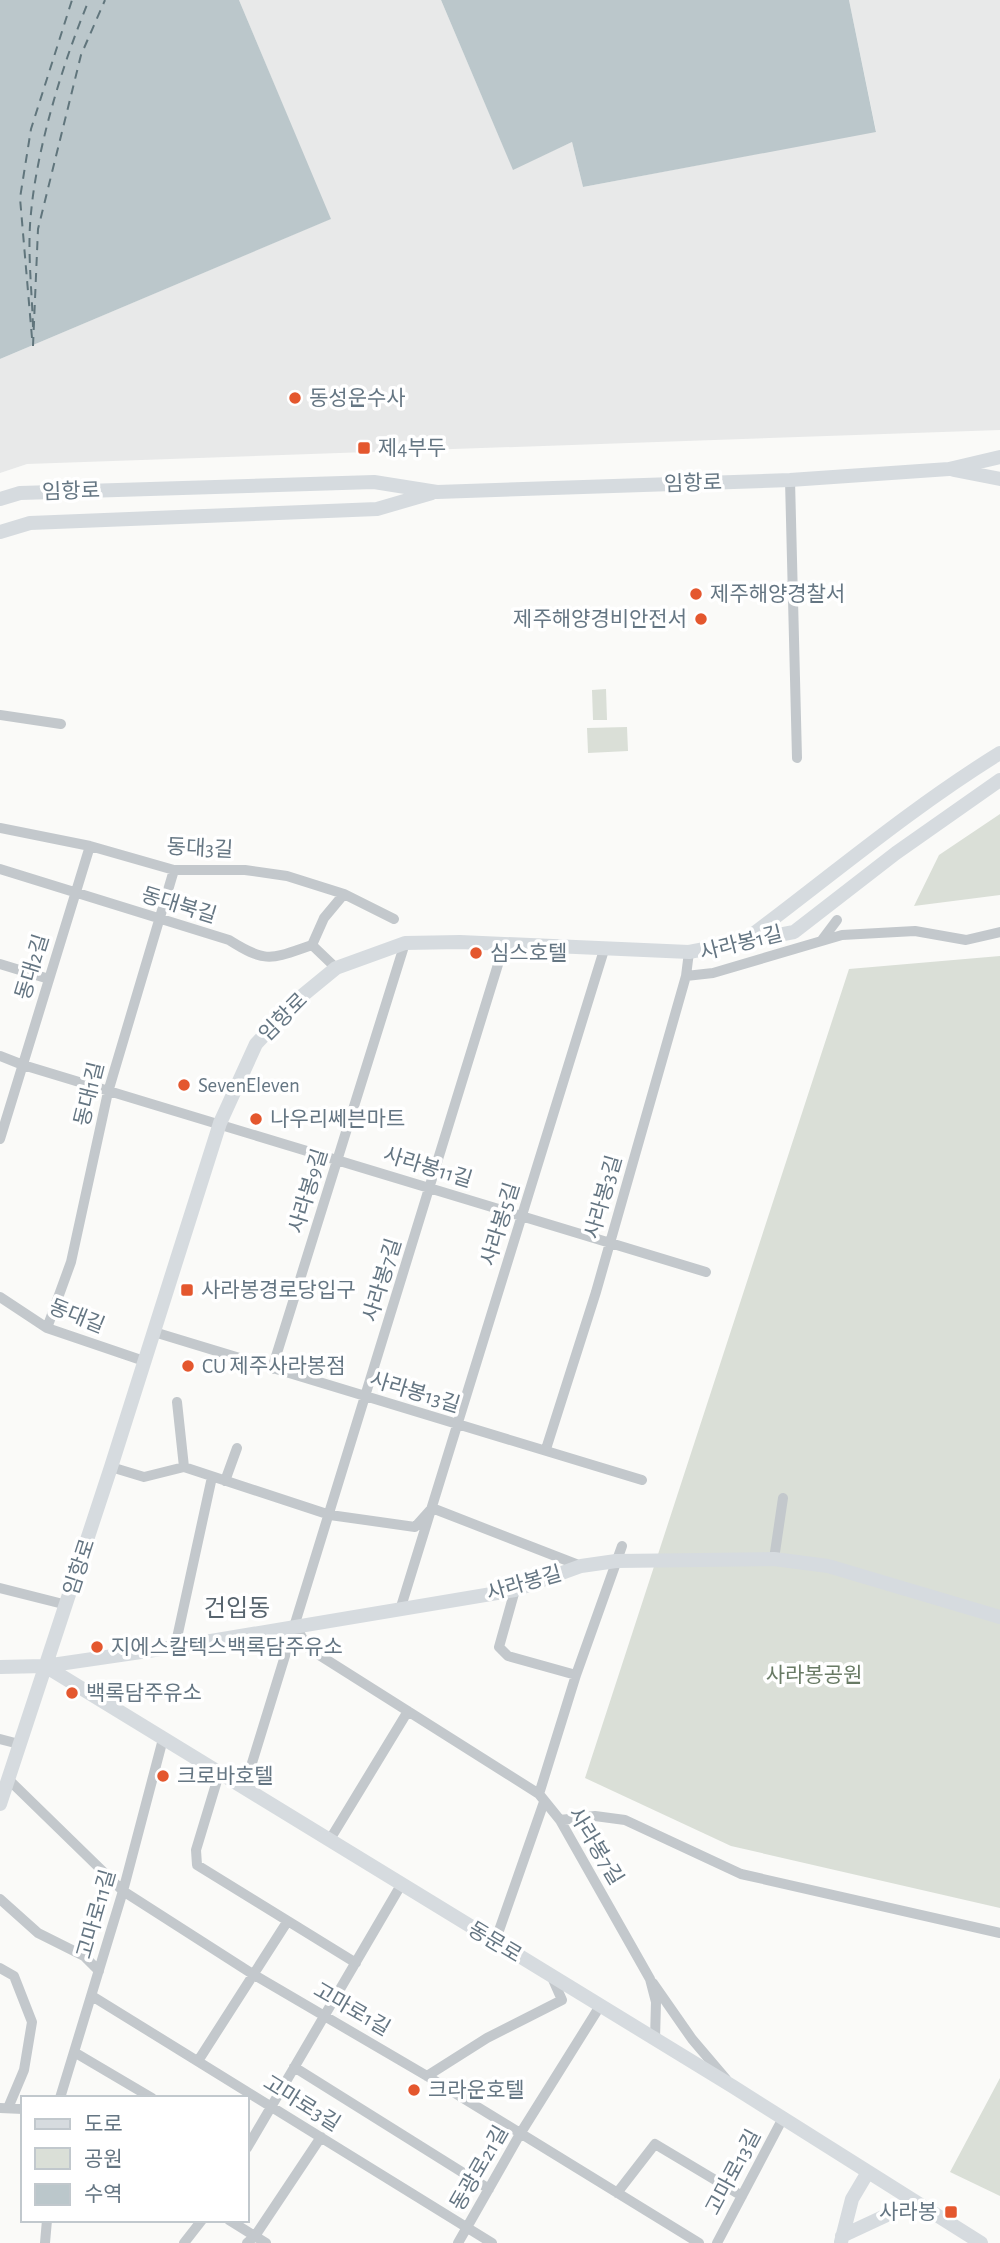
<svg xmlns="http://www.w3.org/2000/svg" width="1000" height="2243" font-family="'Alegreya Sans','Noto Sans KR',sans-serif">
  <style>
    .built { fill: #e8e9e9 }
    .green { fill: #dadfd7 }
    .water { fill: #bbc7cb }
    .lines { fill: none; stroke-linecap: round; stroke-linejoin: round }
    .ferry { stroke: #60757c; stroke-width: 2; stroke-dasharray: 9 7; stroke-linecap: butt }
    .street { stroke: #c3c8cc; stroke-width: 10 }
    .secondary { stroke: #d6dbdf; stroke-width: 14 }
    .poi-dot { fill: #e4572e; stroke: #fff; stroke-width: 2.5 }
    .labels { text-anchor: middle; stroke-width: 7; stroke-linejoin: round; paint-order: stroke }
    .poi-label { font-size: 21px; fill: #657683; stroke: #fff; text-anchor: start }
    .street-label { font-size: 21px; fill: #657683; stroke: #fff }
    .park-label { font-size: 21px; fill: #687a64; stroke: #fff }
    .quarter-label { font-size: 24px; fill: #57646e; stroke: #fff }
  </style>
  <rect width="100%" height="100%" fill="#fafaf8"/>
  <path class="built" d="M239,0H441L513,169L572,142L583,187L876,131L849,0H1000V430L27,464L0,473V359L330,219Z"/>
  <path class="green" d="M606,689L607,720H593L592,690Z
    M627,727L628,751L588,753L587,728Z
    M1000,814V895L914,906L939,855Z
    M1000,956V1908L731,1846L585,1778L849,969Z
    M1000,2078V2196L950,2172Z"/>
  <path class="water" d="M0,0H239L331,219L0,359Z
    M441,0H849L876,132L583,187L572,142L513,170Z"/>
  <g class="lines">
    <path class="ferry" d="M33,327C32,290 27,250 31,213C37,147 63,62 89,0
      M32,338L20,198L31,129L72,0
      M33,346L38,229L81,55L105,0"/>
    <path class="street" d="M790,480L797,758
      M0,715L61,724
      M0,828L90,846L174,870H245L287,876L344,894L394,919
      M0,869L229,940C267,964 271,959 312,945L336,968
      M822,940L837,920
      M312,945L324,918L344,894
      M0,964L49,979
      M686,976L713,973L842,935L915,931L966,940L1000,932
      M0,1056L23,1065L706,1272
      M0,1139L90,846
      M0,1297L47,1328L144,1361
      M47,1328L71,1262L108,1092L174,870
      M154,1332L642,1480
      M272,1369L405,943
      M177,1402L184,1467
      M546,1449L596,1292L686,976L689,952
      M111,1467L144,1477L184,1467L330,1515L415,1527L432,1508L581,1566
      M225,1481L237,1448
      M774,1559L783,1498
      M0,1588L67,1605
      M515,1590L499,1647L508,1656L576,1675
      M400,1610L604,950
      M296,1627L308,1648L539,1794L560,1820L650,1979L656,2002L655,2039
      M175,1647L212,1477
      M0,1739L19,1744
      M219,1774L196,1850L197,1865L356,1963
      M8,1779L123,1891L251,1973L427,2076L699,2243
      M244,1789L504,945
      M539,1794L576,1675L622,1546
      M560,1820L595,1816L625,1820L741,1874L1000,1933
      M329,1841L408,1711
      M0,1899L38,1933L84,1956L99,1971
      M495,1942L544,1802
      M0,1968L14,1976L32,2022L24,2070L8,2108
      M653,1983L692,2039L726,2079
      M92,1996L492,2243
      M74,2052L152,2098
      M198,2061L287,1922
      M294,2067L489,2189
      M427,2076L487,2038L562,2000L551,1975
      M60,2098L123,1891L163,1739
      M0,2108L23,2109
      M247,2148L401,1885
      M617,2193L655,2144L742,2196
      M229,2220L266,2243
      M45,2243L47,2220
      M184,2243L202,2220
      M247,2243L255,2236L321,2137
      M458,2243L520,2134L600,2006
      M717,2243L783,2118"/>
    <path class="secondary" d="M954,470L1000,479
      M0,499L20,493L374,482L437,492L790,480L949,469L1000,457
      M0,532L30,523L377,509L432,493
      M748,938C832,875 911,808 1000,753
      M45,1666L732,2086L981,2243
      M0,1667L45,1666L175,1647L515,1590L581,1566L616,1561L774,1559L828,1566L1000,1617
      M0,1804L111,1467L220,1123L256,1044L297,1000L336,968L405,943L460,942L689,952L794,932L896,853L1000,780
      M842,2236L915,2202
      M841,2242L852,2199L868,2172"/>
  </g>
  <g class="poi-dot">
    <circle cx="295" cy="398" r="7"/>
    <rect x="357" y="441" width="14" height="14" rx="3.5"/>
    <circle cx="696" cy="594" r="7"/>
    <circle cx="701" cy="619" r="7"/>
    <circle cx="476" cy="953" r="7"/>
    <circle cx="184" cy="1085" r="7"/>
    <circle cx="256" cy="1119" r="7"/>
    <rect x="180" y="1283" width="14" height="14" rx="3.5"/>
    <circle cx="188" cy="1366" r="7"/>
    <circle cx="97" cy="1647" r="7"/>
    <circle cx="72" cy="1693" r="7"/>
    <circle cx="163" cy="1776" r="7"/>
    <circle cx="414" cy="2090" r="7"/>
    <rect x="944" y="2205" width="14" height="14" rx="3.5"/>
  </g>
  <g class="labels">
    <g class="poi-label">
      <text x="309" y="405">동성운수사</text>
      <text x="378" y="455">제4부두</text>
      <text x="710" y="601">제주해양경찰서</text>
      <text x="687" y="626" text-anchor="end">제주해양경비안전서</text>
      <text x="490" y="960">심스호텔</text>
      <text x="198" y="1092">SevenEleven</text>
      <text x="270" y="1126">나우리쎄븐마트</text>
      <text x="201" y="1297">사라봉경로당입구</text>
      <text x="202" y="1373">CU 제주사라봉점</text>
      <text x="111" y="1654">지에스칼텍스백록담주유소</text>
      <text x="86" y="1700">백록담주유소</text>
      <text x="177" y="1783">크로바호텔</text>
      <text x="428" y="2097">크라운호텔</text>
      <text x="937" y="2219" text-anchor="end">사라봉</text>
    </g>
    <g class="street-label">
      <text transform="translate(693 483) rotate(-2)" y="7">임항로</text>
      <text transform="translate(71 491) rotate(-2)" y="7">임항로</text>
      <text transform="translate(200 848) rotate(3)" y="7">동대3길</text>
      <text transform="translate(179 905) rotate(17)" y="7">동대북길</text>
      <text transform="translate(741 943) rotate(-14)" y="7">사라봉1길</text>
      <text transform="translate(32 967) rotate(-73)" y="7">동대2길</text>
      <text transform="translate(283 1017) rotate(-45)" y="7">임항로</text>
      <text transform="translate(89 1094) rotate(-76)" y="7">동대1길</text>
      <text transform="translate(428 1167) rotate(17)" y="7">사라봉11길</text>
      <text transform="translate(308 1191) rotate(-73)" y="7">사라봉9길</text>
      <text transform="translate(603 1197) rotate(-74)" y="7">사라봉3길</text>
      <text transform="translate(500 1224) rotate(-73)" y="7">사라봉5길</text>
      <text transform="translate(382 1280) rotate(-73)" y="7">사라봉7길</text>
      <text transform="translate(77 1316) rotate(22)" y="7">동대길</text>
      <text transform="translate(415 1392) rotate(17)" y="7">사라봉13길</text>
      <text transform="translate(79 1567) rotate(-72)" y="7">임항로</text>
      <text transform="translate(524 1583) rotate(-16)" y="7">사라봉길</text>
      <text transform="translate(596 1846) rotate(59)" y="7">사라봉7길</text>
      <text transform="translate(96 1914) rotate(-74)" y="7">고마로11길</text>
      <text transform="translate(495 1942) rotate(31)" y="7">동문로</text>
      <text transform="translate(352 2009) rotate(30)" y="7">고마로1길</text>
      <text transform="translate(302 2103) rotate(32)" y="7">고마로3길</text>
      <text transform="translate(479 2168) rotate(-60)" y="7">동광로21길</text>
      <text transform="translate(733 2172) rotate(-62)" y="7">고마로13길</text>
    </g>
    <g class="park-label">
      <text x="814" y="1682">사라봉공원</text>
    </g>
    <g class="quarter-label">
      <text x="237" y="1616">건입동</text>
    </g>
  </g>
  <rect x="21" y="2096" width="228" height="126" fill="#ffffff" stroke="#c1c8cd" stroke-width="2"/>
  <rect x="35" y="2119" width="35" height="10" fill="#d6dbdf" stroke="#c1c8cd" stroke-width="2"/>
  <text x="84" y="2131" font-size="21" fill="#657683">도로</text>
  <rect x="35" y="2148" width="35" height="21" fill="#dadfd7" stroke="#c1c8cd" stroke-width="2"/>
  <text x="84" y="2166" font-size="21" fill="#657683">공원</text>
  <rect x="35" y="2184" width="35" height="21" fill="#bbc7cb" stroke="#c1c8cd" stroke-width="2"/>
  <text x="84" y="2201" font-size="21" fill="#657683">수역</text>
</svg>
